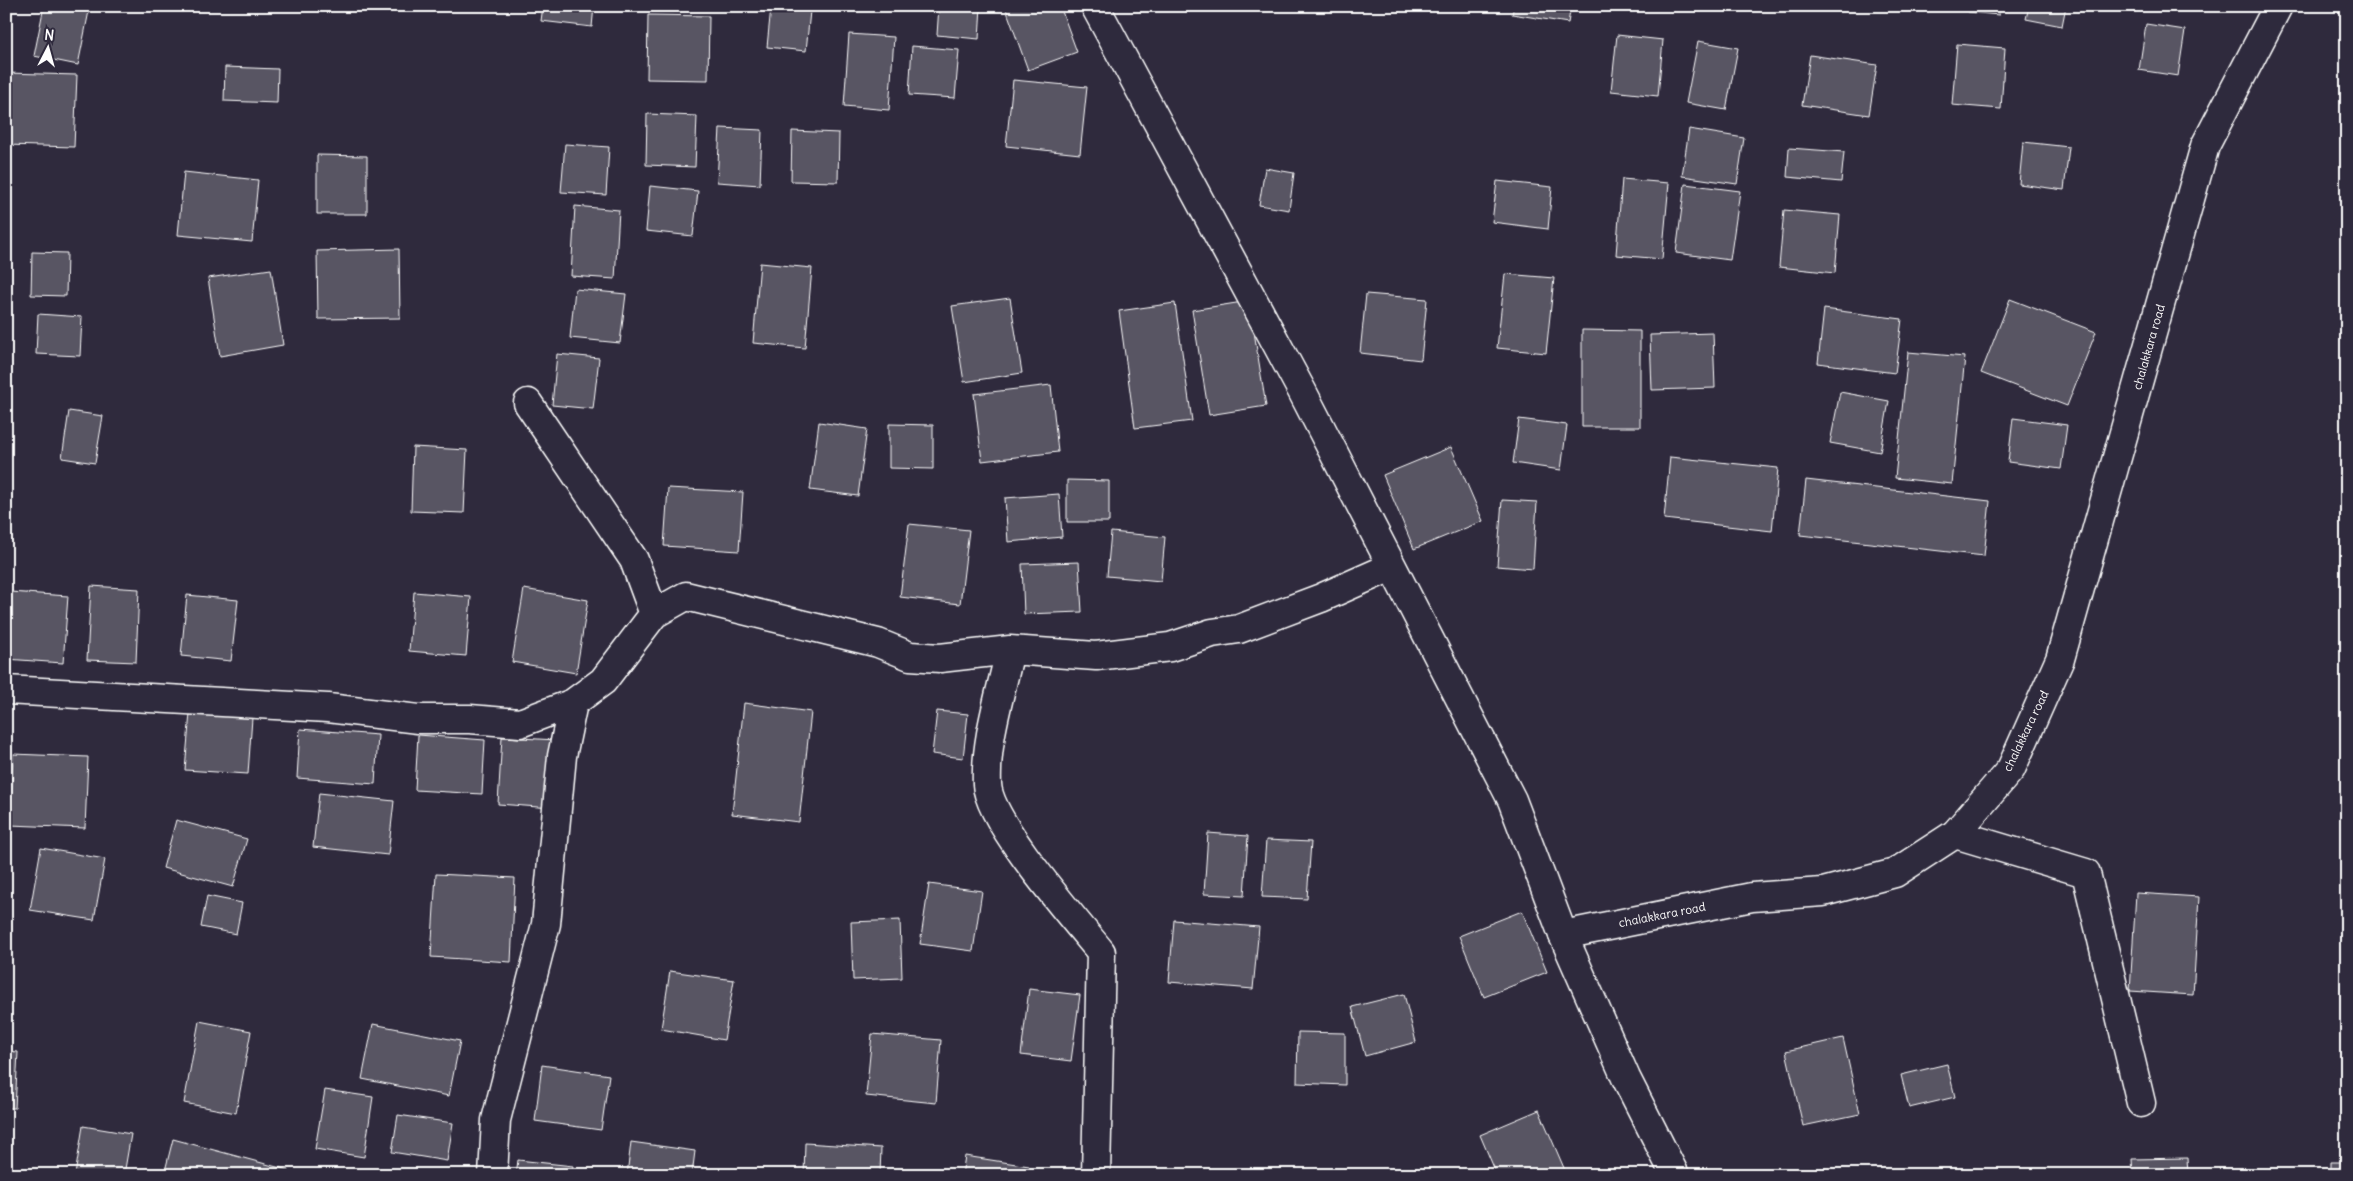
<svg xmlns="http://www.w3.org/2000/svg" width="2353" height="1181" font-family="Delius,sans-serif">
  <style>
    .building { fill: #595564; stroke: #fff }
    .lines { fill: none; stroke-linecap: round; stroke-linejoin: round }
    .street-casing { stroke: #fff; stroke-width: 31 }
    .secondary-casing { stroke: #fff; stroke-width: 31 }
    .street { stroke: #2f2a3d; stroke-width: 28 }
    .secondary { stroke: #2f2a3d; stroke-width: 28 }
    .labels { text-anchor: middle; stroke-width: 4.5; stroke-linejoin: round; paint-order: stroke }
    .street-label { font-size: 12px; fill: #fff; stroke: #2f2a3d }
  </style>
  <rect width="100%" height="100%" fill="#2f2a3d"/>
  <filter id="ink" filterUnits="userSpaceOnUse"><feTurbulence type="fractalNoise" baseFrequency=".02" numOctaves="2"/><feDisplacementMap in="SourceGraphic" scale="10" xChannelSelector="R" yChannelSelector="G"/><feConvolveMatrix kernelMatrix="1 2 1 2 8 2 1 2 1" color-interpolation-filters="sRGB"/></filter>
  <g filter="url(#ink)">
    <path class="building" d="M44,6H64L89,11L78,65L34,56Z
      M543,6H594L592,27L541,21Z
      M847,6H891V9Z
      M939,6H981L979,39L937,35Z
      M1005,6H1060L1077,52L1028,70Z
      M1514,6H1571L1568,23L1512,14Z
      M1969,6H2000L1999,15L1968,12Z
      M2029,6H2066L2062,26L2026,19Z
      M2188,6H2217V11Z
      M771,7L810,11L806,51L767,47Z
      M648,15L709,16L708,80L647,79Z
      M2146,24L2185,30L2178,76L2139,70Z
      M849,34L894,37L889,110L844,106Z
      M1617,35L1663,40L1658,96L1611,91Z
      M1698,41L1738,48L1726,110L1686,103Z
      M1957,44L2005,48L2001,109L1952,105Z
      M912,46L959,50L955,98L909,95Z
      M1810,55L1877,65L1869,115L1802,105Z
      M225,67L278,69L277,103L224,101Z
      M6,73L77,75L74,147L6,145Z
      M1013,80L1087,87L1080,154L1006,146Z
      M647,114L697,116L695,167L646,165Z
      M720,128L762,130L760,185L717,182Z
      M1689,129L1744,138L1737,184L1682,176Z
      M792,131L839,133L838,182L791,181Z
      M2023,142L2069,147L2064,190L2019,184Z
      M565,144L609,147L606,195L561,192Z
      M1789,148L1844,152L1841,182L1787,177Z
      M317,155L367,156V214H317Z
      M1265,168L1294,173L1289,210L1259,205Z
      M184,172L258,180L252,242L178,235Z
      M1622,179L1669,183L1662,259L1616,255Z
      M1497,181L1552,187L1548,229L1492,222Z
      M1685,184L1740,191L1730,260L1676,253Z
      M650,186L698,191L693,236L646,231Z
      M575,206L619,210L615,279L571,276Z
      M1784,210L1840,215L1835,273L1779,267Z
      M399,249L400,318L318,319L317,251Z
      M32,252L67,253L66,296L31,295Z
      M760,263L812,268L805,348L753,343Z
      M271,269L283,345L220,356L208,278Z
      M1505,274L1554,278L1546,353L1497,348Z
      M575,289L626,294L620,343L570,338Z
      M1366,294L1427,299L1421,360L1360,353Z
      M1010,298L1022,373L964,382L952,306Z
      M2010,299L2096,332L2067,406L1981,373Z
      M1249,301L1266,406L1209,415L1192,310Z
      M1175,303L1192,421L1135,428L1119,311Z
      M1824,309L1902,319L1895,373L1818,363Z
      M38,314L82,317L80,356L36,354Z
      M1582,330L1640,331V427H1582Z
      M1713,333L1715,388L1652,390L1650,335Z
      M1908,352L1965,357L1952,484L1895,478Z
      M557,354L599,358L593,409L552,405Z
      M1051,385L1058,452L982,461L974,394Z
      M1840,392L1889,401L1880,452L1830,443Z
      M69,411L103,416L95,463L62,458Z
      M2013,418L2067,425L2061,469L2008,462Z
      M1519,419L1567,425L1561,470L1513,463Z
      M819,422L867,429L858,496L810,490Z
      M889,424L933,425V469L889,468Z
      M413,447L467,450L464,513L411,511Z
      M1451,447L1483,521L1414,549L1383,475Z
      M1670,457L1778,468L1772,531L1664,519Z
      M1067,480L1109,481V522H1067Z
      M1806,480L1990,501L1984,556L1800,535Z
      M668,488L743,492L739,551L664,546Z
      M1059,494L1062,537L1008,542L1005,498Z
      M1502,500L1537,502L1533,569L1497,566Z
      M909,524L969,530L960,604L900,597Z
      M1111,532L1165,537L1161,581L1107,576Z
      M1079,562L1082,612L1024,614L1022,564Z
      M91,586L139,589L136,662L87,660Z
      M524,589L588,600L576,673L512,662Z
      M10,592L68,596L63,663L6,659Z
      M414,592L471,597L466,656L409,651Z
      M187,595L238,600L231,661L181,656Z
      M744,703L811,712L799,822L732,814Z
      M937,711L968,714L963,758L932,754Z
      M190,713L252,718L248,774L185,770Z
      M300,729L378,735L375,784L297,778Z
      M418,735L485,740L482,794L415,790Z
      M502,737L556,740L552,808L498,804Z
      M13,754L88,757L85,828L10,825Z
      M319,793L394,801L388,855L313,847Z
      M176,820L247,839L233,887L163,868Z
      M1208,833L1248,836L1244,896L1204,894Z
      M1266,840L1311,842L1307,899L1262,897Z
      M41,848L105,859L94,920L30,910Z
      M436,874L515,878L511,962L431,957Z
      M929,884L982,891L973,951L920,944Z
      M2136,893L2199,897L2193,995L2130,991Z
      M207,896L242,903L236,934L201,927Z
      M1522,911L1547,972L1484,997L1459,936Z
      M900,920L902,978L853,980L851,922Z
      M1174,920L1259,927L1253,989L1169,982Z
      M670,971L734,980L724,1040L661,1029Z
      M1029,989L1080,995L1071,1061L1021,1055Z
      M1404,994L1416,1042L1365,1056L1352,1007Z
      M199,1021L251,1031L236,1113L184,1103Z
      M373,1024L460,1041L449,1096L362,1079Z
      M1298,1032L1345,1033V1085L1297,1083Z
      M872,1034L941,1040L936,1103L866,1096Z
      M1843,1038L1860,1114L1803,1126L1786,1051Z
      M6,1051L18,1052L15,1108H6Z
      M1947,1064L1955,1097L1909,1108L1901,1075Z
      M542,1065L609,1075L601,1130L535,1121Z
      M325,1090L373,1097L364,1157L315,1149Z
      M1539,1110L1567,1175H1497L1480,1135Z
      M398,1115L453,1123L447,1161L392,1152Z
      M83,1126L131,1134L124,1175H75Z
      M173,1139L288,1170L287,1175H164Z
      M631,1142L695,1151L692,1175H627Z
      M805,1143L881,1148L880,1175H804Z
      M965,1156L1029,1166L1027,1175H962Z
      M2187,1158L2188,1175H2133L2132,1159Z
      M518,1160L573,1166L572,1175H516Z
      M2331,1162H2347V1175H2331Z
      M1977,1171L2028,1174V1175H1977Z"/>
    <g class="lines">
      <defs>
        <path id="street" d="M1095,6L1302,391L1512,800L1563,935
          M528,403L634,560L654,614
          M1010,650C1001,693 985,740 987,784C988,821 1075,920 1101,952L1096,1175
          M6,690L328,708L418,719H470L520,723L573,703
          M1955,834L2086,873L2141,1103
          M493,1175L496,1120L546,924L562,756L573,703L603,681L654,614L686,596L878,643L910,656L940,658L1010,650L1096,656L1170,647L1212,633L1239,629L1321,598L1391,567"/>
        <path id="secondary" d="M1675,1175L1626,1078L1563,935L1752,897L1823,892L1895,873L1955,834L2011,769L2060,659L2205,146L2278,6"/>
      </defs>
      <use href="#street" class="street-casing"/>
      <use href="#secondary" class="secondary-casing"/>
      <use href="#street" class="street"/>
      <use href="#secondary" class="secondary"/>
    </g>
  </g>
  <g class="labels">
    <g class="street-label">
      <text transform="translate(2149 347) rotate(-74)" y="4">chalakkara road</text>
      <text transform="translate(2026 731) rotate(-64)" y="4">chalakkara road</text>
      <text transform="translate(1662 915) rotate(-11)" y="4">chalakkara road</text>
    </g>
  </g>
  <rect width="2353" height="1181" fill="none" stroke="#2f2a3d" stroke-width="25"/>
  <rect x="12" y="12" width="2328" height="1156" fill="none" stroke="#fff" stroke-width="2" filter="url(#ink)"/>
  <g transform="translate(48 48) rotate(6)" stroke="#2f2a3d" stroke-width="4" paint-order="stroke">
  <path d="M0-4L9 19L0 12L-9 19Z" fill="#ffffff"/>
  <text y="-8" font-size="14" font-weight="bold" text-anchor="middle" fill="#ffffff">N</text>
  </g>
</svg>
